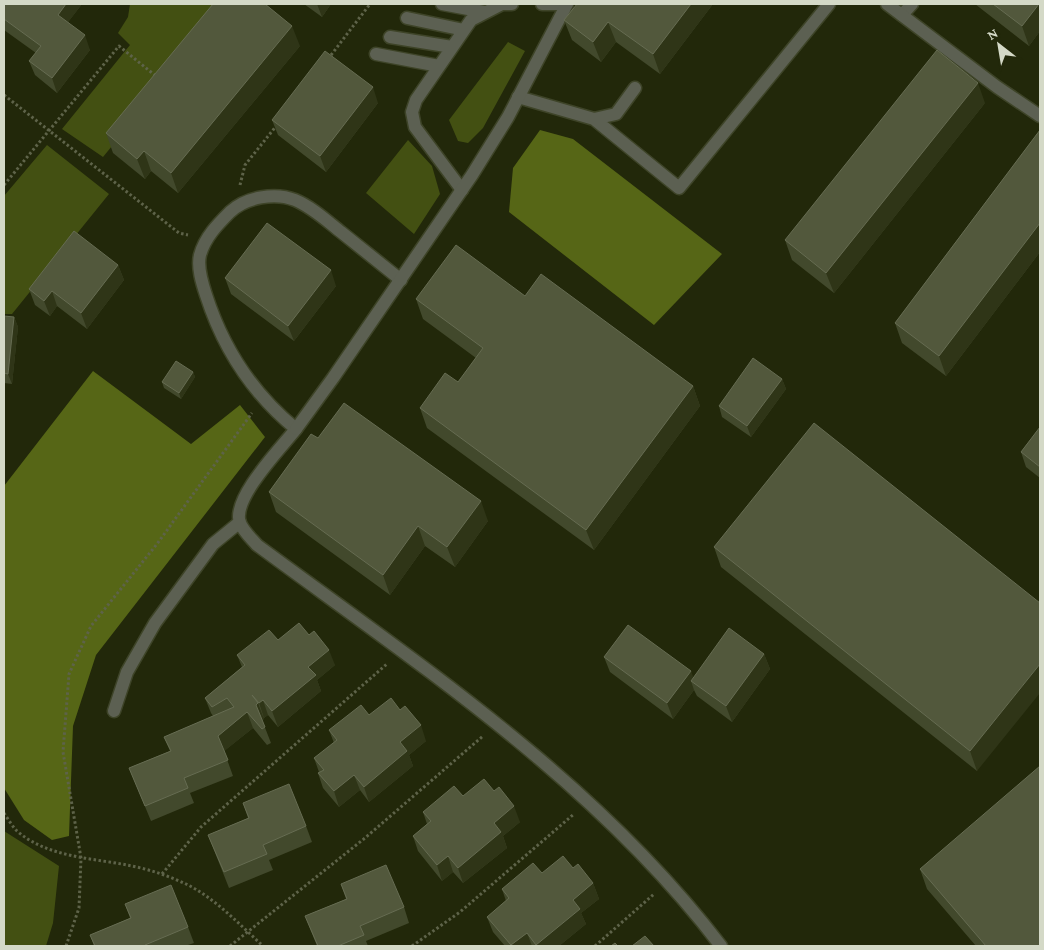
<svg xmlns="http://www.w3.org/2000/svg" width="1044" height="950" font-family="'Crimson Pro',serif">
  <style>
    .green { fill: #435012 }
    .forest { fill: #566616 }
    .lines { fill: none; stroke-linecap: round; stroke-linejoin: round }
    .service-casing { stroke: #3e4428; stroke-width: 15 }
    .minor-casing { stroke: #3e4428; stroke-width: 15 }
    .tertiary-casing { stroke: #3e4428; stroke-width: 15 }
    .path { stroke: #5e6349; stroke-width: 3; stroke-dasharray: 2.5 2.5; stroke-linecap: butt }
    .service { stroke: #5c6052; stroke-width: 12 }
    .minor { stroke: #5c6052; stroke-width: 12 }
    .tertiary { stroke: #5c6052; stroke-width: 12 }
    .wall { fill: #42492c }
    .shaded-wall { fill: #2f3517 }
    .building { fill: #52583c; stroke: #666c52 }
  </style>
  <rect width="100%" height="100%" fill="#22280a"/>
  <path class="green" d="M130,4H228L103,157L62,129L130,45L118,33L128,17Z
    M508,42L525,51L483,128L468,143L458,141L449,120Z
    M408,140L432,166L440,194L414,234L366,193Z
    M47,145L109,194L12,314H4V196Z
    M4,831L59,866L53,923L46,946H4Z"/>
  <path class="forest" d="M540,130L573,139L722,254L654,325L509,212L513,168Z
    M93,371L191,444L240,405L265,437L96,655L73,726L69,836L52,840L24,820L4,788V486Z"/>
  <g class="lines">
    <defs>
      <path id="service" d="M442,4L484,12
        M542,4H567
        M902,15L912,4
        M407,18L464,30
        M390,37L452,47
        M376,54L439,66
        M518,97L594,119L616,114L635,88
        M594,119L679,188L829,4
        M462,190L415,127L412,112L416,100L471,20L502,4H512"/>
      <path id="minor" d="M887,4L997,87L1040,116
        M401,280C381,264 361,248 341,232C327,221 312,207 295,200C275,192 246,197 230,212C218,224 205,237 200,255C197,267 202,283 206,295C223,348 253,394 296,429C281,448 231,499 240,523C244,532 251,538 257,545C421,666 596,782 721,946
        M114,711L127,672L155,623L213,544L240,522"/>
      <path id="tertiary" d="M296,429L333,378L472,175L508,117L567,4"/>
    </defs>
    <use href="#service" class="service-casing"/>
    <use href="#minor" class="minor-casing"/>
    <use href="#tertiary" class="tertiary-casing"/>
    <path class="path" d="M328,59L370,4
      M4,95L179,233L188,235
      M4,185L119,46L157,77
      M240,185L245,165L277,125
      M4,813C8,819 12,826 17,831C48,858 94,858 132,866C151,870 169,876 186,884C215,898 240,925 263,946
      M162,874L201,827L388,663
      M66,946L79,908L81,858L63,752L69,674L91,626L157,544L252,413
      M230,946L365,838L483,736
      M412,946L460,912L574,814
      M595,946L654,894"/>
    <use href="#service" class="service"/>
    <use href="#minor" class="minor"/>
    <use href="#tertiary" class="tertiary"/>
  </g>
  <path class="wall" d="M4,4H82L68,22L90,50L57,93L35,75L29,61L36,53L4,30Z
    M304,4H331L322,17Z
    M713,4L660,74L616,42L601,62L572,40L564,20Z
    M975,4H1040V31L1029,46Z
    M300,46L178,193L151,171L145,179L113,153L106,133Z
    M378,103L326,172L278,135L272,120Z
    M985,103L834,293L792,260L785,240Z
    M1040,130V252L946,376L902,343L895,323Z
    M118,265L124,280L87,329L57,306L50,316L35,305L29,289Z
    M225,278L336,286L294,341L231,294Z
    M525,296L693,386L700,406L594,550L427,428L420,408L458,382L476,358L423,319L416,299Z
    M4,316L14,317L18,327L12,384L4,383Z
    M193,372L195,377L181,399L164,388L162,382Z
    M782,379L786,389L751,437L722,417L719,406Z
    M1040,427V478L1026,467L1021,452Z
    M318,438L488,521L455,567L425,546L390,595L276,512L269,492Z
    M714,547L1040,603L977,771L721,567Z
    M278,640L335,665L317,680L321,691L278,727L268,715L264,718L263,716L264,719L262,720L271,743L267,745L253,728L224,751L233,776L190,793L194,803L151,821L129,768L170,751L164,737L213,716L211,713L205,698L242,667L237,655Z
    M764,654L770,669L732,722L697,696L694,690L673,719L610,672L604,657L693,678Z
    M329,730L426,741L409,755L413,766L369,802L360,790L339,807L323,788L318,773L319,772L314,758L334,743Z
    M463,796L520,822L503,836L507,848L463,883L453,872L442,881L418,851L413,836L427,824L423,812Z
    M243,803L306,826L312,842L269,860L273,870L229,888L208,835L248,818Z
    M573,868L593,883L599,899L581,913L586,924L559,946H505L493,932L487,917L506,901L502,889L542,873Z
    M920,869L1040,946H976L927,889Z
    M341,884L404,907L409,923L366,941L368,946H317L305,916L346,899Z
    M125,904L188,927L194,943L185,946H94L90,935L130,918Z"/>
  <path class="shaded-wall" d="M66,4H82L63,29L58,15Z
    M317,4H331L322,17Z
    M691,4H713L660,74L653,54Z
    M1039,4H1040V31L1029,46L1022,26Z
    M608,22L616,42L601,62L593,42Z
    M292,26L300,46L178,193L171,173Z
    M85,35L90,50L57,93L52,78Z
    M978,83L985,103L834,293L826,273Z
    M373,87L378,103L326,172L320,156Z
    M144,151L151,171L145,179L137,159Z
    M1040,223V252L946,376L939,356Z
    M118,265L124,280L87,329L81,313Z
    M331,270L336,286L294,341L288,326Z
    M52,291L57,306L50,316L44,301Z
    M14,317L18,327L12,384L8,374Z
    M193,372L195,377L181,399L179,393Z
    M782,379L786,389L751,437L747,426Z
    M693,386L700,406L594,550L586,530Z
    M481,501L488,521L455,567L447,547Z
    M418,526L425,546L390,595L383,575Z
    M329,650L335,665L317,680L321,691L278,727L272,711L308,667Z
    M764,654L770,669L732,722L726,706Z
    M1040,664V693L977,771L970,751Z
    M691,671L696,684L691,681L694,690L673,719L667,703Z
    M263,700L268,715L264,718L259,703Z
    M258,703L264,719L262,720L256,705Z
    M247,712L253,728L223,752L218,736Z
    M421,725L426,741L409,755L413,766L369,802L364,787L400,742Z
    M354,775L360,790L339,807L334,791Z
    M514,806L520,822L503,836L507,848L463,883L458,868L494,823Z
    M448,856L453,872L442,881L437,865Z
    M593,883L599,899L581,913L586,924L559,946H537L536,945L573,900Z
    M527,933L532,946H512L511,945Z"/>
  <path class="building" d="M4,4H66L58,15L85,35L52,78L29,61L41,46L4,19Z
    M213,4H265L292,26L171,173L144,151L137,159L106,133Z
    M577,4H691L653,54L608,22L593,42L564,20Z
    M993,4H1039L1022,26Z
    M937,50L978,83L826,273L785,240Z
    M325,51L373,87L320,156L272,120Z
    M1040,130V223L939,356L895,323Z
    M267,223L331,270L288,326L225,278Z
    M74,231L118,265L81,313L52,291L44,301L29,289Z
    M456,245L525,296L541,274L693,386L586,530L420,408L445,373L458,382L483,348L416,299Z
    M4,316L14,317L8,374L4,373Z
    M753,358L782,379L747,426L719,406Z
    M176,361L193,372L179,393L162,382Z
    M344,403L481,501L447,547L418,526L383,575L269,492L311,434L318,438Z
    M814,423L1040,603V664L970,751L714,547Z
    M1040,427V467L1021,452Z
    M299,623L309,635L314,631L329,650L308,667L316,675L272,711L263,700L259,703L252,695L258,703L256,705L265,727L262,729L247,712L218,736L228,760L184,778L188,788L145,806L129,768L171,751L164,737L234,707L227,698L212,707L205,698L245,665L237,655L269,630L278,640Z
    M628,625L691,671L667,703L604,657Z
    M729,628L764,654L726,706L691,681Z
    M391,698L400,710L405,706L421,725L400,742L407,751L364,787L354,775L334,791L318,773L324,770L314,758L337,740L329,730L361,705L369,715Z
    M1040,766V946H986L920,869Z
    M484,779L494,791L499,787L514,806L494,823L501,832L458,868L448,856L437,865L413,836L431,821L423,812L454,786L463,796Z
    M289,784L306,826L263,845L267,854L224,872L208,835L249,818L243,803Z
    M563,856L573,868L578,864L593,883L573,900L580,909L536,945L527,933L511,945L487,917L509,898L502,889L533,863L542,873Z
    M386,865L404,907L360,926L364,935L338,946H318L305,916L347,899L341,884Z
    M171,885L188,927L145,945V946H95L90,935L131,918L125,904Z
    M645,936L654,946H632Z
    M615,943L618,946H611Z"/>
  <rect width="1044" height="950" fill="none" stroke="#d4d9c7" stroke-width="10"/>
  <g transform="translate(999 45) rotate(329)" stroke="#22280a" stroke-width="4" paint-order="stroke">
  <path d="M0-4L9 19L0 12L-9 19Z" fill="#d4d9c7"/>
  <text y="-8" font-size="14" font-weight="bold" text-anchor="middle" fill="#d4d9c7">N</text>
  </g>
</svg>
